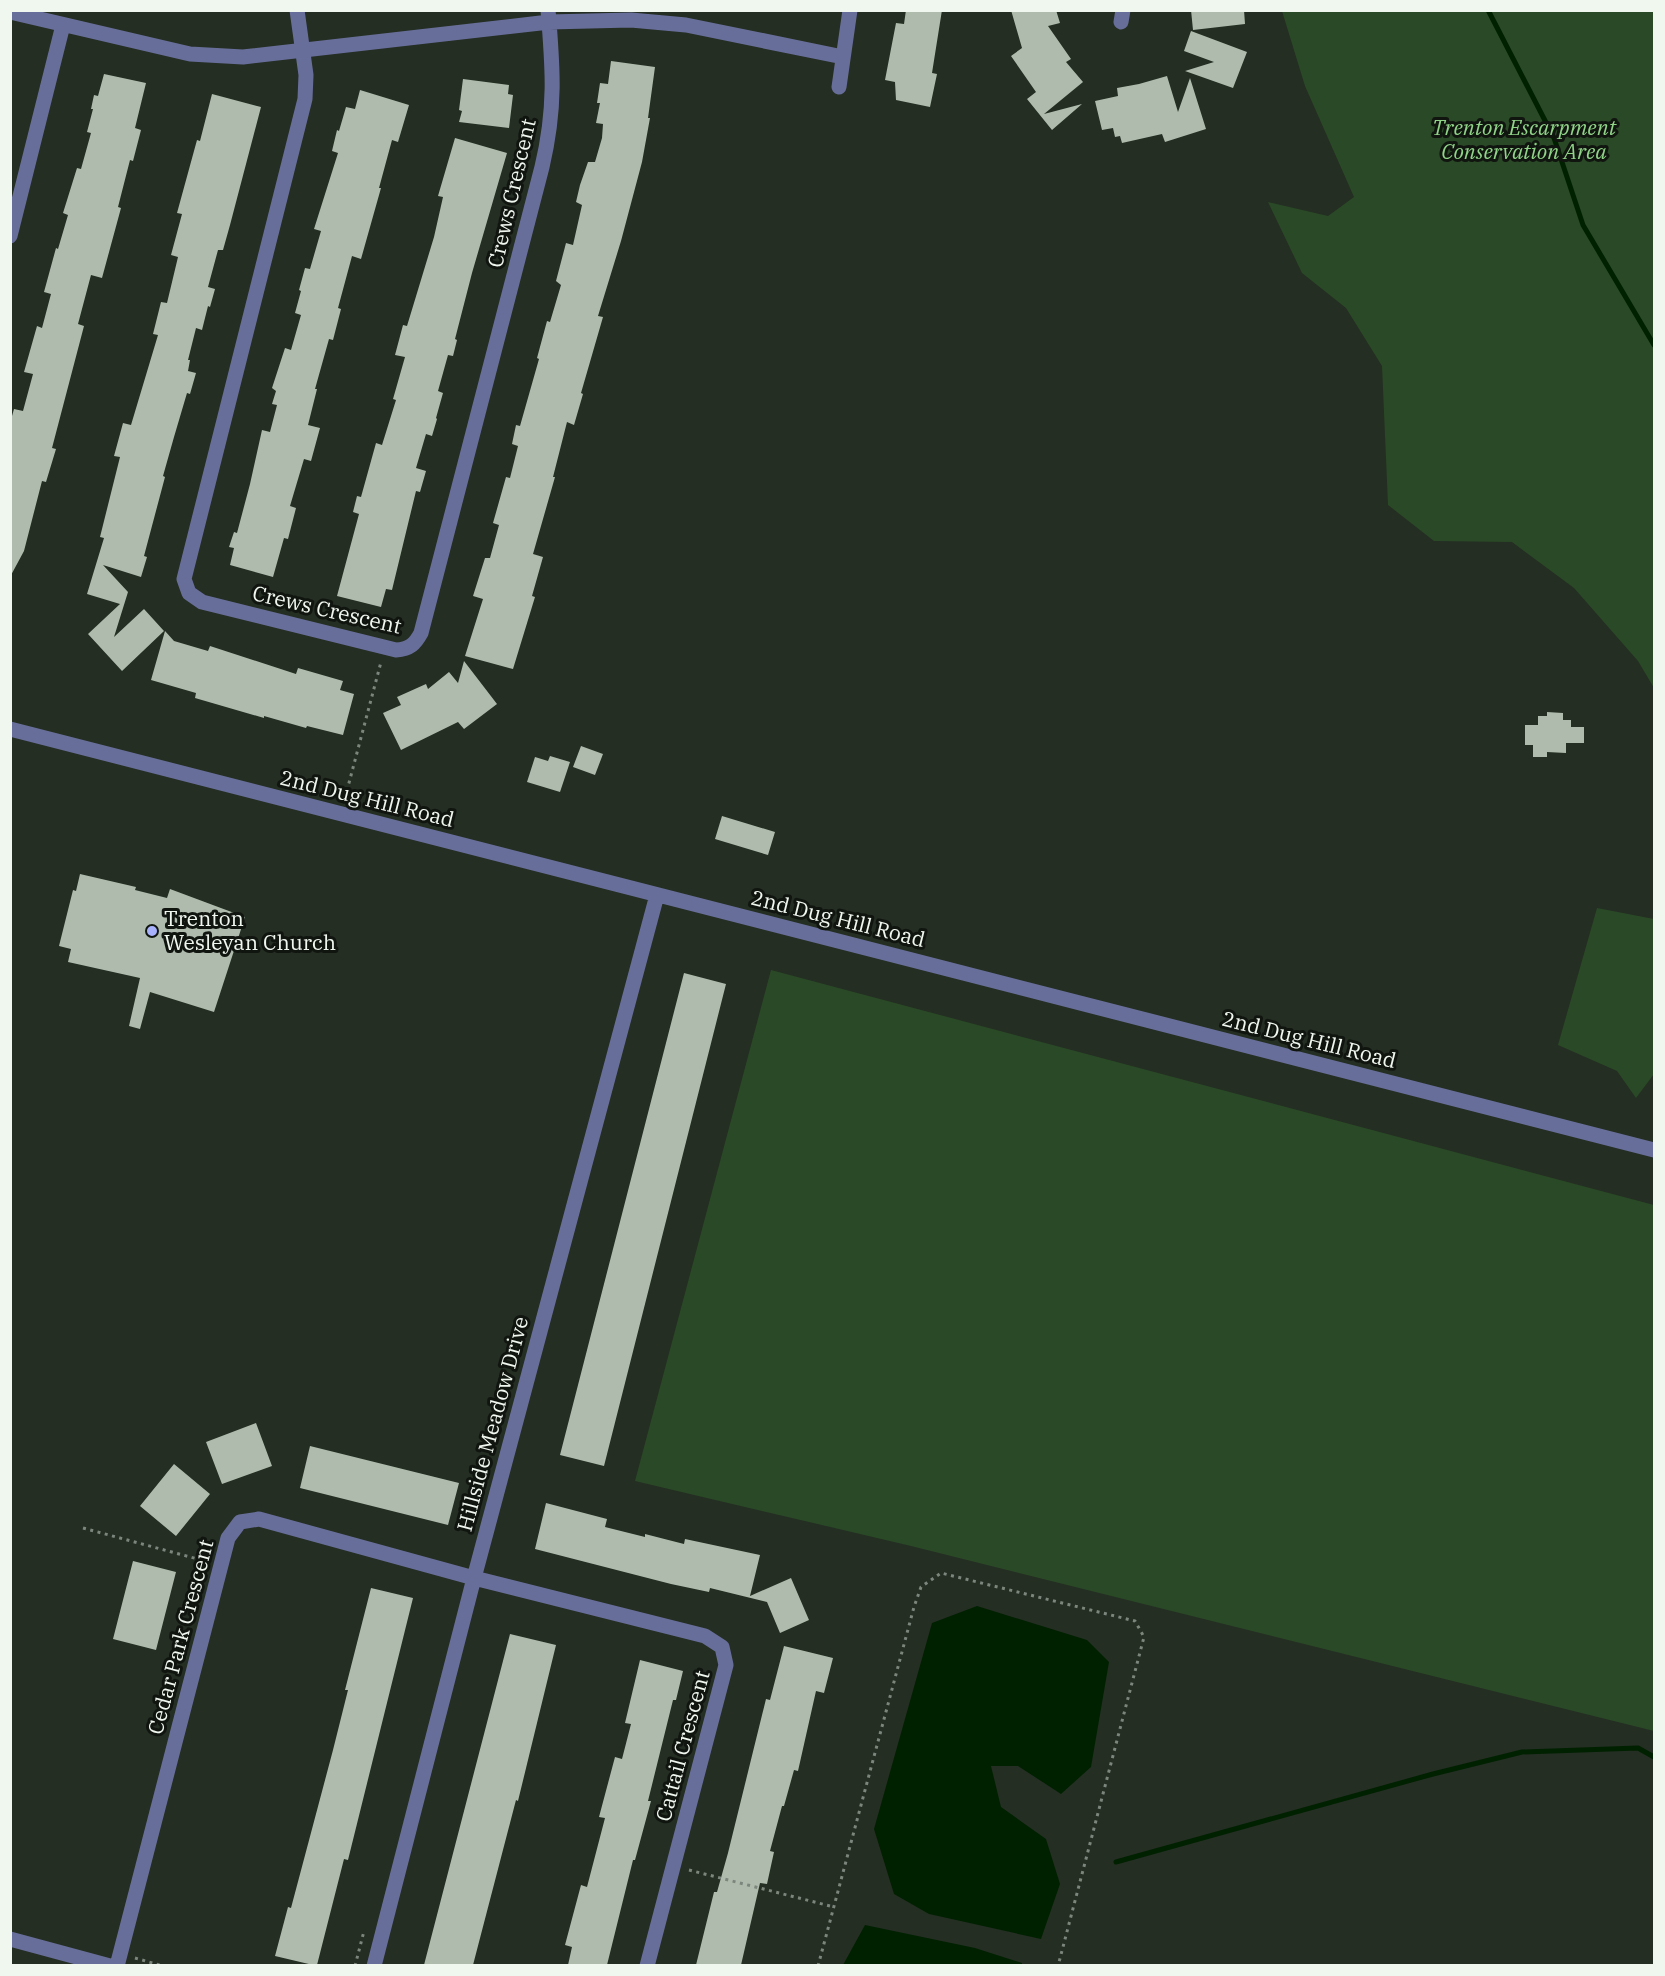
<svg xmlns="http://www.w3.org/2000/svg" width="1665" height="1976" font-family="'IBM Plex Serif',serif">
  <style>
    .green { fill: #2a4926 }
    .water { fill: #002100 }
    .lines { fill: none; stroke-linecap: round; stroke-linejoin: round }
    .stream { stroke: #002100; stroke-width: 5 }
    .building { fill: #afbcad }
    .path { stroke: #7d867c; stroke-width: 3; stroke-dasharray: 3 4.5; stroke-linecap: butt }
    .minor { stroke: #686e9a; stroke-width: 15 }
    .poi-dot { fill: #a7b1fc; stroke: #111510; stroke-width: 2 }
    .labels { text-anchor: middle; stroke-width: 6; stroke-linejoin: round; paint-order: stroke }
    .park-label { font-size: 21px; font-style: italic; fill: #90d488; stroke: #111510 }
    .street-label { font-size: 21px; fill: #f0f7ef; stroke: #111510 }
    .poi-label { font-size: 21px; fill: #f0f7ef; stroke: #111510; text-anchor: start }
  </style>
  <rect width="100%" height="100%" fill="#242e23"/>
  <path class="green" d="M1282,11H1654V688L1638,661L1574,588L1512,542L1434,541L1388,505L1382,366L1346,308L1302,273L1268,202L1328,216L1354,197L1305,86Z
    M1597,908L1654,919V1074L1636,1098L1617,1071L1558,1045Z
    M771,970L1654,1205V1731L911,1546L635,1481Z"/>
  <path class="water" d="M977,1606L1087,1640L1109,1662L1091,1767L1061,1794L1018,1766H991L1001,1807L1046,1839L1060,1884L1041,1939L929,1914L894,1894L874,1829L932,1623Z
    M865,1925L975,1948L1022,1963V1965H843Z"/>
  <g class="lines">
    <path class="stream" d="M1488,10L1554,138L1583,225L1654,345
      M1116,1862L1433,1774L1522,1752L1638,1748L1654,1757"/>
  </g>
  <path class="building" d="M906,10H942L932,73L937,74L930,107L896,100L895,82L885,80L896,23L904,24Z
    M1011,10H1056L1060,23L1048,26L1071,59L1066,62L1083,82L1044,114L1082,104L1052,130L1027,99L1036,92L1011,56L1022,48Z
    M1191,10H1244L1245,24L1193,30Z
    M1191,31L1247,52L1233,88L1185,71L1214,62L1184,51Z
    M611,61L655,67L648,118H650L642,162L621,241L598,316L603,317L581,393L583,394L574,425L567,422L553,477H555L533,554L543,557L532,596L535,597L513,669L465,656L483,599L473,596L485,558H490L499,525L493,523L506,477L510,478L518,446L512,444L516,425L520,426L539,359L537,358L547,321L550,322L561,285L556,281L566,243L573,245L582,205L576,202L580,185L588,162H595L602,138L603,124L596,123L600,103H597L600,83L608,84Z
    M104,74L146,83L135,128L141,130L133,161L130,160L118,207L121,208L102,278L91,275L78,324L84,326L52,448L56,449L46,482L42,481L24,551L10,577V423L14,409L23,411L33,374L24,372L37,326L42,328L51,294L44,292L56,248L58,249L68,215L63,213L77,168L81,169L91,133L87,132L93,109H91L94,95L98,96Z
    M1167,76L1178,112L1190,78L1206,129L1165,142L1162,134L1122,143L1120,136L1115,137L1113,128L1102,130L1095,101L1118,96L1117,88L1139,84Z
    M463,79L509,85L508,94L513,95L509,128L459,122L462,111L459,110Z
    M360,90L409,105L398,142L392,140L379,188H381L361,259L352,256L338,308L341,309L333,340L329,339L315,389H317L308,425L320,428L311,461L304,459L290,506L296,508L288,539L284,538L273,577L230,565L234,548L229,547L234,532L237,533L250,484L262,430L270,432L277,405L272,404L276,391L272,388L285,348L291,350L301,315L295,313L301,291L299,290L305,268L310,269L321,231L314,229L338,153L332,151L337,130L339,131L346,107L355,109Z
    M212,94L261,107L230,225L223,250H218L208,287L215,289L210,307L208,306L202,330L196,328L188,360H190L188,371L196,373L190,394L187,393L174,437L163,476L165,477L144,556L147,557L141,577L103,565L128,592L114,637L144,609L164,631L122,671L88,634L120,604L87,594L104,538L100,537L120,457L114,456L123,423L131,425L158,335L153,334L161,302L167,303L178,257L171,255L182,214L177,213L197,140L200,141Z
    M455,138L507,153L472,273L455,339L457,340L453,356L448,355L438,391L443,393L436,418L437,419L432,436L426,434L416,468L426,471L420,492L416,491L392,590L386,589L381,607L337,596L359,514L353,512L357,496L361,497L376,443L382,445L396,400L393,399L405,357L395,355L403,325L407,326L434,237L443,197L438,196Z
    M165,631L174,641L208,651L210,646L296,674L298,668L343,681L340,690L354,694L343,735L307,726L306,728L264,716V718L195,698L196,693L151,680Z
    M464,661L497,704L464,729L458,722L401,750L383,713L401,705L397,697L426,684L428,689L449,672L458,683Z
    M1547,712L1563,713V720H1571V727H1584V743H1566V753L1547,752V757H1533V745H1525V725H1538V716H1547Z
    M581,746L603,754L595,775L573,767Z
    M550,756L570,762L560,792L527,782L535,757L548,761Z
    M722,816L775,832L768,855L715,839Z
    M80,874L136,887L135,890L167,898L170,889L245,917L214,1012L150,992L140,1029L129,1026L140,978L68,962L71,949L59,946L73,890L76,891Z
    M684,973L726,984L604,1466L560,1455Z
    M256,1423L272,1466L222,1484L206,1442Z
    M310,1446L459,1483L448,1525L300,1488Z
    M174,1464L210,1494L176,1536L140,1506Z
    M546,1503L607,1519L605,1527L645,1537V1534L684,1544L685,1539L760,1555L750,1596L791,1578L809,1620L780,1633L767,1602L710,1588L709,1592L671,1584L535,1549Z
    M133,1561L176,1572L156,1650L113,1639Z
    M371,1588L413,1598L348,1860L344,1859L317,1965H313L275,1956L288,1907L291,1908L333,1750L348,1690H345Z
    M510,1634L556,1645L518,1801L516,1800L473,1965H424Z
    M784,1646L833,1658L824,1693L816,1691L798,1771L794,1770L784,1806H782L770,1851L774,1852L767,1884L760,1883L741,1965H696L714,1892H717L728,1853L766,1699L770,1700Z
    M640,1660L683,1671L676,1700H673L648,1801H651L635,1860H633L607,1965H568L572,1947L565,1945L581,1885L587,1887L605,1818L599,1817L615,1757L622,1759L631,1724L625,1723Z"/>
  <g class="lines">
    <path class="path" d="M345,798L381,662
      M83,1528L205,1561
      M689,1870L834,1907
      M135,1958L163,1966
      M355,1966L364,1931
      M818,1966L914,1607L921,1587L941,1573L1135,1621L1144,1637L1058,1966"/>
    <path class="minor" d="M297,10L306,75L305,99L184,579L189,593L202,602L396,650C410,649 415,644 421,633L542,167C556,108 553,69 548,10
      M10,12L190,54L243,57L549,22L631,20L686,25L843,57
      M1121,22L1123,10
      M839,87L850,10
      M10,236L63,25
      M10,729L1654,1150
      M10,1939L110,1966
      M117,1966L228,1538L240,1522L259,1519L474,1578L705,1636L722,1647L726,1665L647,1966
      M374,1966L474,1578L657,895"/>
  </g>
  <circle class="poi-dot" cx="152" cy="931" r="6"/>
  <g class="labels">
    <g class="park-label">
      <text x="1524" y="135">Trenton Escarpment<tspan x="1524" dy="24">Conservation Area</tspan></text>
    </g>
    <g class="street-label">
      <text transform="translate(512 193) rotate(-77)" y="7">Crews Crescent</text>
      <text transform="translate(327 610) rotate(13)" y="7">Crews Crescent</text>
      <text transform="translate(367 799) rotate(14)" y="7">2nd Dug Hill Road</text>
      <text transform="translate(838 919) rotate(14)" y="7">2nd Dug Hill Road</text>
      <text transform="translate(1309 1040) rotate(14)" y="7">2nd Dug Hill Road</text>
      <text transform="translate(493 1424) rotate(-75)" y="7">Hillside Meadow Drive</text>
      <text transform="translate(181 1637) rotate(-75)" y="7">Cedar Park Crescent</text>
      <text transform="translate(683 1746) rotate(-75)" y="7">Cattail Crescent</text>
    </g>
    <g class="poi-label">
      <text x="164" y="926">Trenton<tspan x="164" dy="24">Wesleyan Church</tspan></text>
    </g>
  </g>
  <rect width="1665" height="1976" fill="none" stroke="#f0f7ef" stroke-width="24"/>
</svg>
